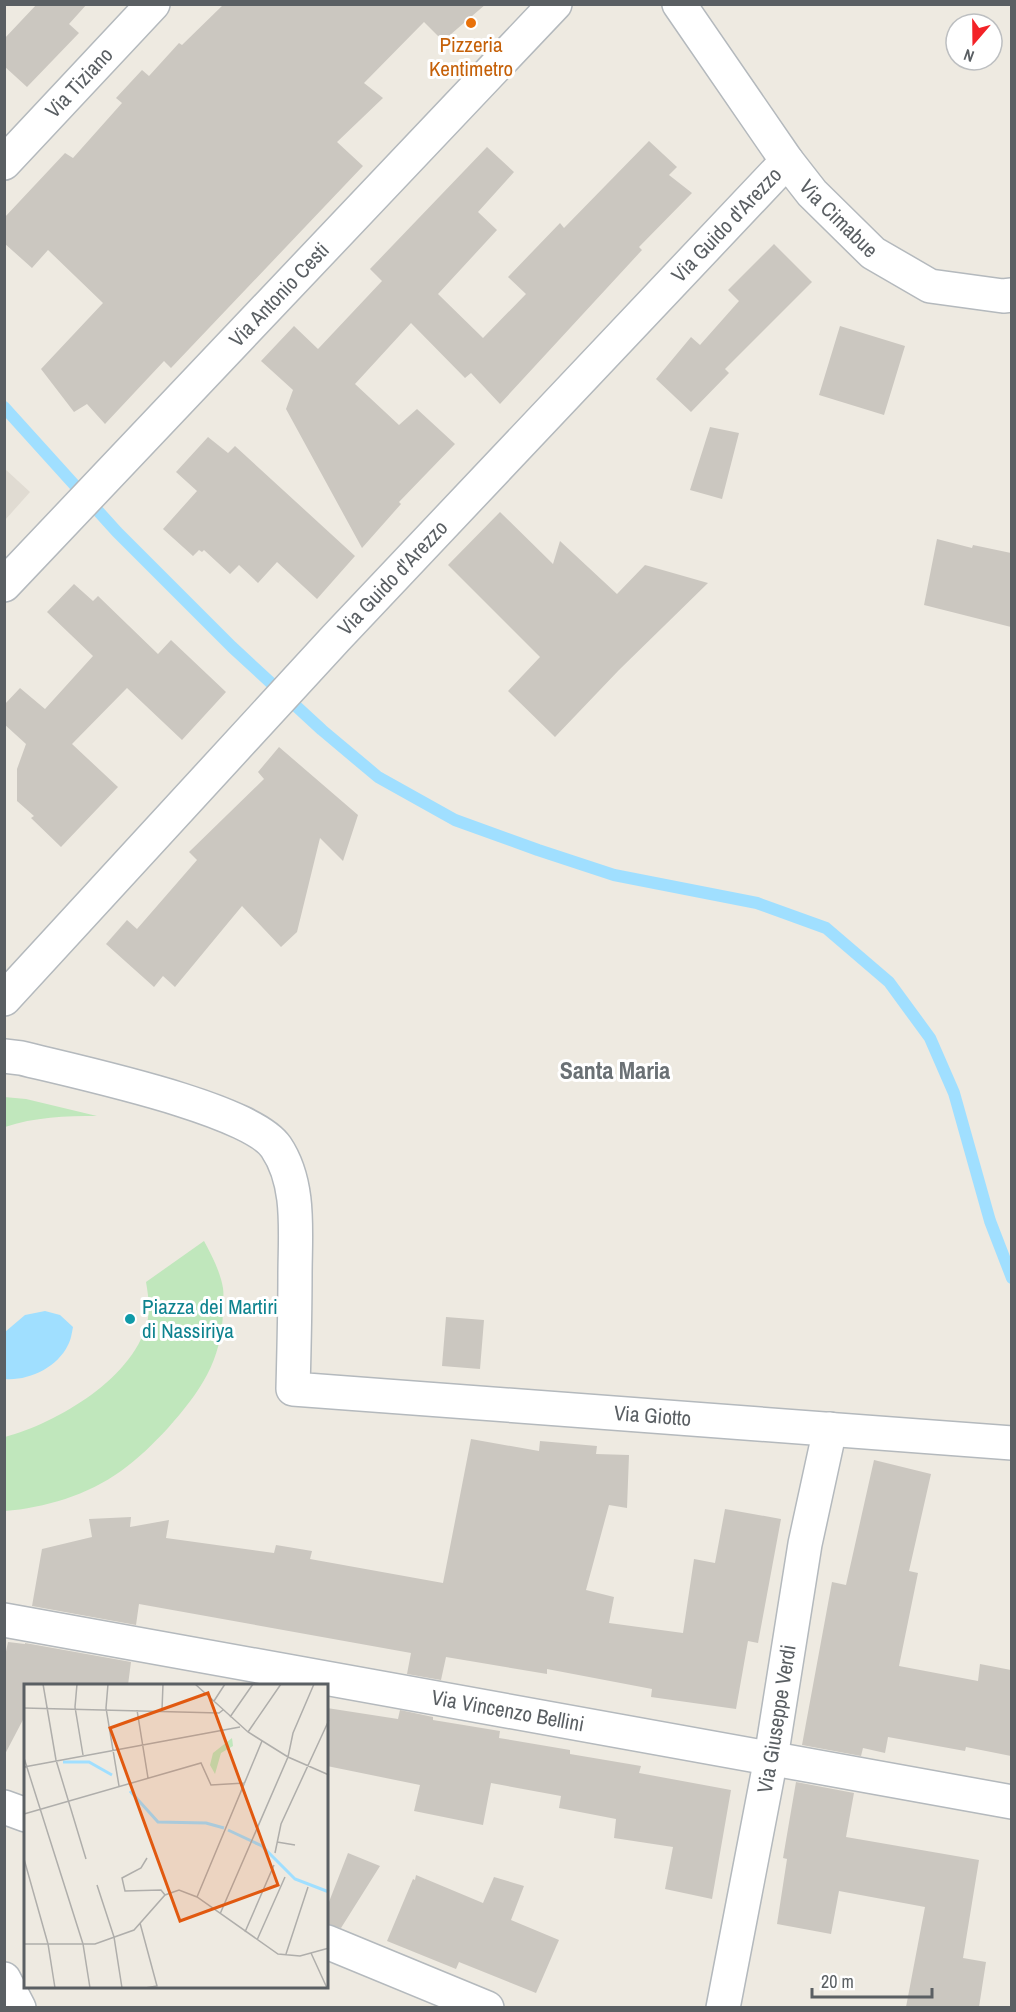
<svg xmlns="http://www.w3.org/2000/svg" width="1016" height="2012" font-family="'Archivo Narrow',sans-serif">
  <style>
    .education { fill: #e0dbd2 }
    .green { fill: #c0e7bc }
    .water { fill: #a0dfff }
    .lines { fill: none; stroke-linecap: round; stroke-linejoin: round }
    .stream { stroke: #a0dfff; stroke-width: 12 }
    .building { fill: #cbc7c0 }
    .minor-casing { stroke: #b4b9bd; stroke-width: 36 }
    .minor { stroke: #fff; stroke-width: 33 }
    .food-dot { fill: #e8710a; stroke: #fff; stroke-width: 2 }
    .culture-dot { fill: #0f9aa8; stroke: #fff; stroke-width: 2 }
    .labels { text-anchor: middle; stroke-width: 6; stroke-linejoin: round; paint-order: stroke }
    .food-label { font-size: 21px; fill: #c56008; stroke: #fff }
    .street-label { font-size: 21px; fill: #5a5f63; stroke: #fff }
    .culture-label { font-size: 21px; fill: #0d838f; stroke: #fff; text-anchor: start }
    .quarter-label { font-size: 24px; font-weight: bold; fill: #6b7175; stroke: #fff }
    .inset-river { fill: none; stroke: #a0dfff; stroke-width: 3 }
    .inset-road { fill: none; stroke: #afaeab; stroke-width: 1.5 }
    .view { fill: #e15910; fill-opacity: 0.15; stroke: #e15910; stroke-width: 3 }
    .inset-edge { fill: none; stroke: #5a5f63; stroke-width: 3 }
  </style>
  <rect width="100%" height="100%" fill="#eeeae1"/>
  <path class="education" d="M5,469L30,492L5,520Z"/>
  <path class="green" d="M4,1097L26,1099L97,1116C66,1116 34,1117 5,1127Z
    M204,1241C212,1256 220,1271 223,1288C224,1295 223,1303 223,1311C222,1361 200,1392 168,1428C154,1443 138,1459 121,1471C88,1495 44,1508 5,1511V1437C57,1423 137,1377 148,1318C150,1306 148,1294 146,1282Z"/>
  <path class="water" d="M45,1311L60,1315L73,1327C72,1332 71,1340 68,1345C57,1368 28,1381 5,1379V1332L25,1315Z"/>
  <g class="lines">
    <path class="stream" d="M4,407L117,532L232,647L322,730L378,777L455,820L538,850L614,875L757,903L826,928L889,982L930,1038L954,1093L990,1221L1012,1278"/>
  </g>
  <path class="building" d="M37,4H87L69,24L79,33L27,87L4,66V39Z
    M224,4H486L443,41L424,22L364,83L383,98L337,142L363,166L171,368L164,361L105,424L87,404L74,412L41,369L103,303L48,250L32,268L4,243V218L65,153L73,158L122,103L116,98L142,70L149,76L179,43L182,45Z
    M649,141L677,167L669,175L692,193L639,247L642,250L500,404L471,373L465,378L411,323L355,384L399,425L417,409L455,444L399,502L401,504L362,548L286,409L293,390L261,361L294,326L318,349L382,281L370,269L487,147L514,172L478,212L497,230L438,294L483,338L526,294L508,277L560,223L564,228Z
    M774,244L812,282L725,369L729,373L691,412L656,379L691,337L700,345L739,301L728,290Z
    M840,326L905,346L884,415L819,395Z
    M710,427L739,433L722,499L690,490Z
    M208,437L228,453L235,446L355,556L317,599L277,562L258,583L239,565L230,574L204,550L202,552L199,550L193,556L163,529L197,491L176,472Z
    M500,512L553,564L560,541L617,594L645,565L708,583L619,670L555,737L508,691L540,657L448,565Z
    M937,539L972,548L973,545L1011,553V627L924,605Z
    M74,584L93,601L98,596L158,654L171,640L226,692L182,740L127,688L72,744L118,787L61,847L31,818L34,816L17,801V769L26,744L4,724V705L20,688L45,709L93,656L47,612Z
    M279,747L358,815L343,861L320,838L297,932L281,947L242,906L175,987L163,976L154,987L106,944L127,920L137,929L197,860L189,852L264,779L258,772Z
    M446,1317L484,1320L480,1369L442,1366Z
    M471,1439L539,1451L540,1441L597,1446L596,1454L629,1455L627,1508L609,1505L586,1590L614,1597L609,1623L683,1633L694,1559L715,1563L725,1509L781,1519L758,1643L748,1641L736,1709L651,1697L652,1689L547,1669V1674L446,1657L441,1680L407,1674L411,1653L139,1604L136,1625L32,1606L42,1549L92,1537L89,1519L131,1517L130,1527L169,1520L166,1538L274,1553L276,1545L312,1551L310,1559L443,1583Z
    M874,1460L931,1474L909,1571L918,1573L899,1666L978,1681L980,1664L1011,1670V1756L966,1747L965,1751L888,1737L885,1753L863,1748L861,1756L802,1745L832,1582L846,1585Z
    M8,1642L25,1644V1643L131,1662L128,1685H26V1714L4,1756V1661Z
    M327,1708L398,1719L400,1710L433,1717V1720L500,1731L499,1738L570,1750V1754L641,1766L639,1773L731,1790L712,1899L665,1889L673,1847L614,1838L616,1819L559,1808L561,1796L491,1783L483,1825L414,1811L420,1785L327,1766Z
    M796,1782L854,1793L846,1837L979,1860L963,1958L986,1962L979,2007H906L925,1907L839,1891L831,1934L777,1924L787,1859L783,1858Z
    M348,1853L380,1866L341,1928L327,1924V1907Z
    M416,1875L483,1903L494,1877L524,1886L511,1920L559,1940L536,1993L459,1962L456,1969L387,1941L413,1879L415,1880Z"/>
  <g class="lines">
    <defs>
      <g id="minor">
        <path id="s1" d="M679,4L787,161L812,193L873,253L930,286L1003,296L1012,295"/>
        <path id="s2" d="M4,163L153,4"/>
        <path id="s3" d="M4,585L555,4"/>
        <path id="s4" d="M4,999L336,638L787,161"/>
        <path id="s5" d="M4,1056L21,1058C72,1071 250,1108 276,1147C301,1184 295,1233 295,1275C295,1313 294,1351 293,1389L1012,1443"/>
        <path id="s6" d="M4,1620L1012,1802"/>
        <path d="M4,1807L26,1815"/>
        <path d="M327,1942L487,2008"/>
        <path d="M4,1979L19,2008"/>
        <path id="s7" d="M723,2008L771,1758L805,1544L830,1429"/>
      </g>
    </defs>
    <use href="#minor" class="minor-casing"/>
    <use href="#minor" class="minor"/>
  </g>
  <circle class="food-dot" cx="471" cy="23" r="6"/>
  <circle class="culture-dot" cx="130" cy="1319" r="6"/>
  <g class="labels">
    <g class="food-label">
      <text x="471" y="52">Pizzeria<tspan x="471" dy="24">Kentimetro</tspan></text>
    </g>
    <g class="street-label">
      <text dy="7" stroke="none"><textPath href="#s2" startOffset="110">Via Tiziano</textPath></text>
      <text dy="7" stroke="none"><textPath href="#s1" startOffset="268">Via Cimabue</textPath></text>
      <text dy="7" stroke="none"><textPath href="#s4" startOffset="1059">Via Guido d'Arezzo</textPath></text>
      <text dy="7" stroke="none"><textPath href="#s3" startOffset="400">Via Antonio Cesti</textPath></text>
      <text dy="7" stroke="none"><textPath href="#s4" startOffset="573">Via Guido d'Arezzo</textPath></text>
      <text dy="7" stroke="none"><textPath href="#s5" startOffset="896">Via Giotto</textPath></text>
      <text dy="7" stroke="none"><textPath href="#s6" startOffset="512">Via Vincenzo Bellini</textPath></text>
      <text dy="7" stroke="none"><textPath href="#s7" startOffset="294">Via Giuseppe Verdi</textPath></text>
    </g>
    <g class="culture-label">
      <text x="142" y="1314">Piazza dei Martiri<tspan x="142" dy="24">di Nassiriya</tspan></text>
    </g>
    <g class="quarter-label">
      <text x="615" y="1079">Santa Maria</text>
    </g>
  </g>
  <g transform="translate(24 1684)">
    <rect width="304" height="304" fill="#eeeae1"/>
    <path d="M208,54L209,62L197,69L191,90L186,81L189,69Z" fill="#c0e7bc"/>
    <path class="inset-river" d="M39,78H65L88,91M106,107L134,138L182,139L200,144M204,146L238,162L271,195L305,208"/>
    <path class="inset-road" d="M19,0L32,76L62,175M53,0L51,23L59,71M84,0L82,24L95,102M171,0L224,48L264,73L305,91M190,17L201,0M0,24L195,29L199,26M113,26L124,94M138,26L139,0M206,33L229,0M224,48L257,0M0,74L59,260L66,304M0,83L216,43M0,130L177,79L187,101L221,99M253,158L271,161M251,169L257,140L305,36M123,174L117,184L98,194L101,207L137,206L141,211M0,175L24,260L31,304M73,201L90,253L98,304M173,213L238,57M196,230L264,73L269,49L290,0M116,239L133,302L121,304M221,248L250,181M233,256L261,193M0,260H71L110,246L141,211L155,206L173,213L254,270L276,272L305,264M287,269L303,304M262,270L284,203"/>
    <path class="view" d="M184,9L254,201L156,237L86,44Z"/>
    <rect width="304" height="304" class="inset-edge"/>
  </g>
  <rect width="1016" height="2012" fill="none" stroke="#5a5f63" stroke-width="12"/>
  <g transform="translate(974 42) rotate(200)"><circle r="28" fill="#ffffff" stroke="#bdbfc1" stroke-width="1.5"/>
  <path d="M0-4.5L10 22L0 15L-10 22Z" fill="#f32227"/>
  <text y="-9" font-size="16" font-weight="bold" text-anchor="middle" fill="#5a5f63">N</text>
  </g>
  <path d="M812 1988v9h120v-9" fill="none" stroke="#5a5f63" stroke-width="3"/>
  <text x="821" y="1988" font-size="18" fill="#5a5f63" stroke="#ffffff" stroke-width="4.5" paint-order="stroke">20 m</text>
</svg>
